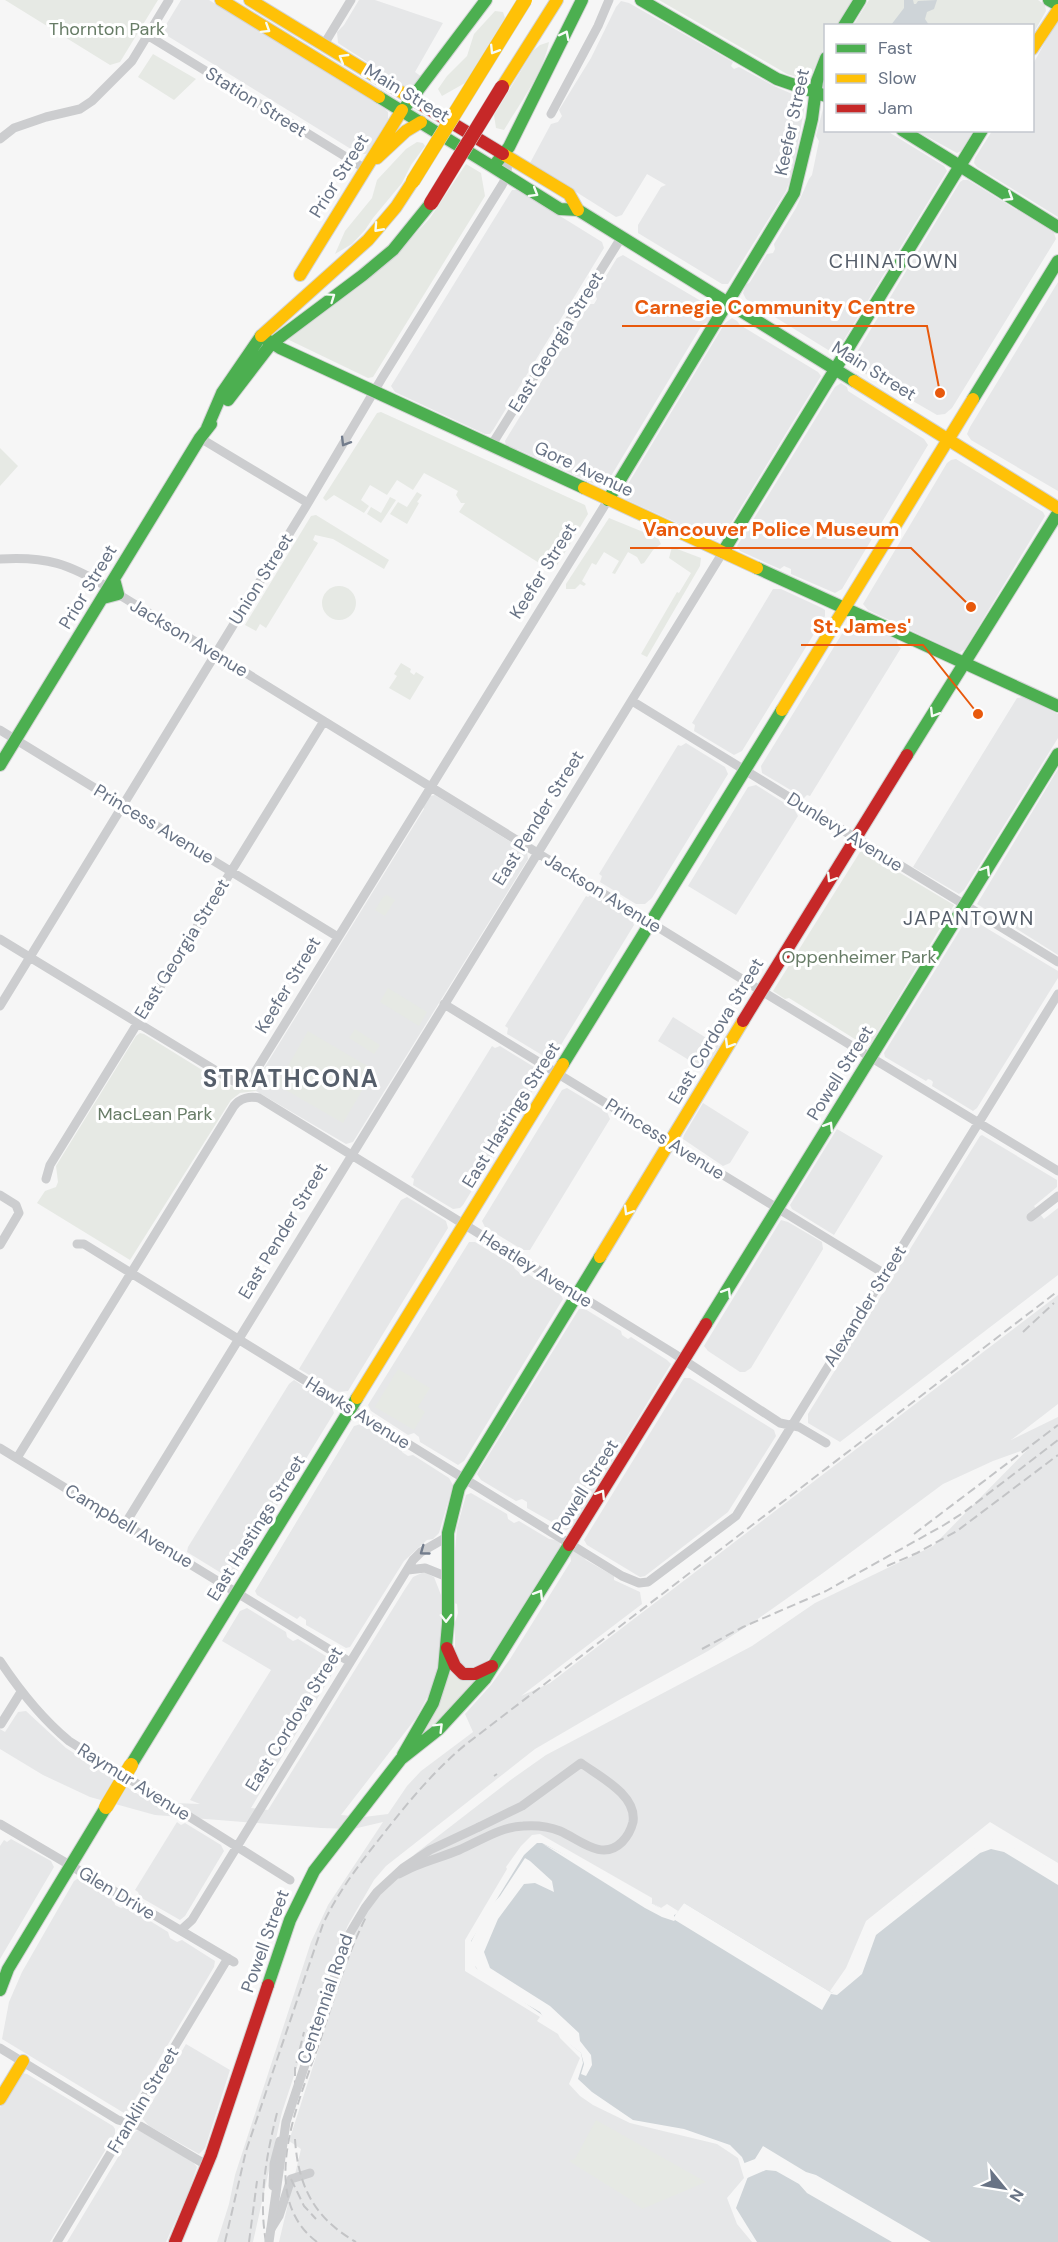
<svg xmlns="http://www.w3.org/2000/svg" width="1058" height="2242" font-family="'DM Sans',sans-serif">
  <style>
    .built { fill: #e6e7e8 }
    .green { fill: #e6e9e4 }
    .water { fill: #ced4d8 }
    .pier { fill: #f6f6f6 }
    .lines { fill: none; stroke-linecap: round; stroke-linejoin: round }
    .fast-casing { stroke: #d2d3d4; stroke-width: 14 }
    .slow-casing { stroke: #d2d3d4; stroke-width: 14 }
    .jam-casing { stroke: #d2d3d4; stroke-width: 14 }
    .street { stroke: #cccdcf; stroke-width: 9 }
    .fast { stroke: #4caf50; stroke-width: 12 }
    .slow { stroke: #ffc107; stroke-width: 12 }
    .jam { stroke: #c62828; stroke-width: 12 }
    .rail { stroke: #c3c4c6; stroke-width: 2; stroke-dasharray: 9 4.5; stroke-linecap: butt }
    .slow-bridge-casing { stroke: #d2d3d4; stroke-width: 15; stroke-linecap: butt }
    .jam-bridge-casing { stroke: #d2d3d4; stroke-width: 15; stroke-linecap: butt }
    .street-bridge { stroke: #cccdcf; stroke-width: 9 }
    .slow-bridge { stroke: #ffc107; stroke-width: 14 }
    .jam-bridge { stroke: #c62828; stroke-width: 14 }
    .oneway { stroke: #f6fbf6 }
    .oneway2 { stroke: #727c8c }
    .labels { text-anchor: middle; stroke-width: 6; stroke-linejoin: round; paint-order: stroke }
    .park-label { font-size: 18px; fill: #677c66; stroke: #fff }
    .street-label { font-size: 18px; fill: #687385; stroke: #fff }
    .neighbourhood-label { font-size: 20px; letter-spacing: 1.5px; fill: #555e6a; stroke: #fff }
    .district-label { font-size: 24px; font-weight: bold; letter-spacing: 1.5px; fill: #555e6a; stroke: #fff }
    .leader { fill: none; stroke: #e8590c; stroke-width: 2 }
    .callout-dot { fill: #e8590c; stroke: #fff; stroke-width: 2 }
    .callout-label { font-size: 20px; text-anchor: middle; font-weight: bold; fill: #e8590c; stroke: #fff; stroke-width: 6; stroke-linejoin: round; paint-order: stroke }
  </style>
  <rect width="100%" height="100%" fill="#f6f6f6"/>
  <path class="built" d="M181,0H209L385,109L388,112V119L368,152L366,154H359L166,35L164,28Z
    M359,0H375L443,23L415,72L422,77L414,86L406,87L338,43L337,32L344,25Z
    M621,1L629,3L733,62L731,66L734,69L739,67L774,86L799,97L805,104L793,172L786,191L728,284H722L638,233V225L661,187L666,185L647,174L622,215L616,217L530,163L551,124L558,122L562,116L559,110L591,58L616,7Z
    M1058,19V217L977,167L974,163L975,158L992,131L1032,130L1033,64Z
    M824,105L826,130L887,131L944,166L947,171L839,348L833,353L746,299L743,293L746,285L750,282L767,254L773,253L775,249L774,244L796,208L809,179L812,175L819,141L816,136Z
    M917,131H973L961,151L957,153Z
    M963,180H968L1054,233L1056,239L952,408L945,414L937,415L854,367L851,362L960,182Z
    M512,190H518L602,242L604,248L493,430L490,434H485L395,392L391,386Z
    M623,255L706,304L711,309L712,316L710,321L702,325L605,486L601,487L517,449L514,450L506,446L505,441L589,304H594L597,299L595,294L617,258Z
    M1058,282V491L971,440L967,434L970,427Z
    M732,318L737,321L740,325L818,372L821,376L722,538L715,540L625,499L622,494L725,323Z
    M841,383L847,387L848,391L924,439L928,445L842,589L835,593L791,574V569L784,566L780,569L740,551L737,546L835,387Z
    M956,459L1043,512L1045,516L965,649L959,653L868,610L863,604L947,463L951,460Z
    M773,589H781L822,608L825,610V616L742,751L734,755L694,731L695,725L692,723Z
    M853,621L860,622L897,640L898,646L901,648L810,796L807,795L804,798L762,773L761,766L848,624Z
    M1024,697L1058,714V738L964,890L959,894L913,867L1017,698Z
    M686,743L725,767L728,774L652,898L645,904H636L600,882L602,876L599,874L678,745L681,746Z
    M1058,769V955L977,904Z
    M756,785L794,809L798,816L736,915L688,886L748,787Z
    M435,795L527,852L528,859L353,1142L346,1144L256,1091L252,1083L258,1078L424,809L423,807L430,796Z
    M592,894L630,916L634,925L556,1053L547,1058L507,1034L508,1028L505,1026L586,896L588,897Z
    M968,917L1058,971V978L977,1108L973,1111L932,1086L933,1082L931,1080L928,1079L926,1081L885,1057L884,1053Z
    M673,1017L719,1046L705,1070L658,1041Z
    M492,1046L495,1048L500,1046L539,1070L541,1077L463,1205L460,1208L453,1209L413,1185L414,1179L411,1177Z
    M567,1088L607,1112L610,1119L530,1250H523L485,1227L482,1221L562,1090Z
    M703,1103L749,1132L730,1163L723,1166L683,1139L684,1135Z
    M837,1129L883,1156L834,1235L792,1209L790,1205Z
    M982,1135L1057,1180V1187L1034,1206L1044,1219L1058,1208V1275L840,1442L808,1423V1414L980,1136Z
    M407,1197L446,1221L448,1228L348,1391L338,1392L299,1369L401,1200Z
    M781,1220L788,1222L822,1242L823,1249L751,1368L745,1372H740L708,1351L704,1346Z
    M469,1242H475L513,1265L515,1269L520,1273L525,1272L561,1295L563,1299L464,1461L458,1465L420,1442L419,1437L414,1433L408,1435L371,1411L368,1405Z
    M1058,1295V1404L1011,1440L1058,1417V1863L990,1822L866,1921L846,1968L830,1991L832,1993L674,1919L678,1911L667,1904L661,1908L652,1903V1898L540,1834L532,1835L521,1846L506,1867L507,1869L465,1940V1971L540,2017L537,2021L558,2034L560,2038L580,2058L569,2084L580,2096L593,2105L630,2123L717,2144L738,2158L744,2178L727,2198L737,2224L752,2242H279L301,2149L289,2141L346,1964L352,1936L370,1906L415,1854L512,1779L546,1755L752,1646L815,1603L933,1546L1029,1448L993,1461L943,1484L823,1573L752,1623L708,1651L619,1700L535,1749L386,1866L374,1880L348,1925L327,1976L282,2112L253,2242H217L229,2204L235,2175L311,1942L328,1905L383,1822L353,1829L321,1828L155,1815L90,1797L43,1775L0,1749V1729L5,1732L18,1712L26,1711L66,1748L144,1798L174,1803L200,1804L190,1800L271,1670L222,1641L240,1611L247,1608L286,1632L287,1637L293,1641L298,1639L334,1661L337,1666L251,1808L268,1810L405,1589L413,1577L424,1572L434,1577L441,1595V1637L437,1679L416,1718L341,1815L364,1817L388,1814L407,1786L421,1771L473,1732L465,1714L491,1685L510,1659L571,1561L570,1555L573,1550L582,1555L586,1560L614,1576V1580L640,1592L642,1604L521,1696L550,1683Z
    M579,1309H585L621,1331L622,1335L628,1339L631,1337L667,1360L671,1364L572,1527L566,1530L527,1508V1502L522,1499L516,1501L481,1480L477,1474Z
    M684,1378H690L774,1430L776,1436L728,1512L645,1576L640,1577L587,1545L584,1540Z
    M294,1380L331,1404L334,1413L236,1573L231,1576H226L187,1552L188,1547L289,1384Z
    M361,1424L401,1448L402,1452L408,1456L413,1455L449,1478L453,1485L439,1533L433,1539L427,1540L404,1561L350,1647L346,1648L306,1625V1620L300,1616L297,1619L257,1595L255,1591L354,1426Z
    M471,1493L507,1514L508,1519L514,1523L519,1521L549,1539L556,1540L560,1543V1547L495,1651L487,1661L473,1670L462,1668L455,1654V1622L458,1613L457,1604L454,1603L455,1551L457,1528L466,1495Z
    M177,1822L181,1825L185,1823L221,1845L224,1851L185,1916L180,1920L140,1897L138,1892L135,1890Z
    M11,1839L51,1861L54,1867L0,1959V1846L4,1840L7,1842Z
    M77,1879L82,1880L114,1900L115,1905L121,1908L126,1906L168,1932L170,1938L177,1942L182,1940L215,1961L214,1967L129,2110L124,2113L2,2039L9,2002L22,1972L74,1881Z
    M186,2044L230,2070L205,2148L199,2154L149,2126L142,2118L143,2113L148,2109Z
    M22,2073L27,2074L113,2126L115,2129V2134L50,2242H0V2107Z
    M138,2130L193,2162L197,2167L188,2193L166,2242H67L132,2134Z"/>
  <path class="green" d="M5,0H158L120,62L110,65Z
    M659,0H854L838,25L826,26L825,46L810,77L806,80L787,74Z
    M869,0H1038L1045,5L1046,11L1033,34L1032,26H853Z
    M495,11L503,12L505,18L465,83L442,96L438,89L447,76L467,56L474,34Z
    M549,42C544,71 519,105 504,130L496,128L494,115L533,51L540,45Z
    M153,54L196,79L174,100L138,77Z
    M417,142L423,143L425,146L411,165L402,183L373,218L365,230L352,244L335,254L345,231L372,198L377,180L406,149Z
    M466,164L481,173L485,196L373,377L368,378L285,338L404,246L430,218Z
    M381,412L585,505L588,514L556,567L547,568L459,512L465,503H461L456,495L458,491L424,473L413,490L397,480L387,495L370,485L361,500L369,506L364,513L334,495L326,501L323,498L377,413Z
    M0,448L18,466L0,486Z
    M417,492L422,495L417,502L419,503L407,524L390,514L398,502L407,507Z
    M390,497L396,500L381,523L367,514L371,507L381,513Z
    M316,515L389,560L384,569L333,539L315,535L313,540L318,543L266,628L260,624L256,631L245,625L311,516Z
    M609,518L658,538L661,544L653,550L644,563L641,564L637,557L628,552L615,574L612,573L619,561L604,552L596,565L592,563L582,581L586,584L584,586L580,584L575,589H566V584Z
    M672,547L701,558L700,566L647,657L641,654L677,592L679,593L691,573L669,558Z
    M322 603a17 17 0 1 1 34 0a17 17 0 1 1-34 0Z
    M401,663L411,669L410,672L414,675L416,672L424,677L410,700L389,688L397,676L394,674Z
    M860,852H865L954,905L871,1043L866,1046L789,998L785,999L773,991Z
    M387,895L395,900L385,916L375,910L383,897Z
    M388,988L427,1012L419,1026L380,1002Z
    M355,1029L380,1045L374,1054L349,1038Z
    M308,1031L374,1070L343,1123L277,1085Z
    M140,1033L144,1034L228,1086L238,1087L252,1083L256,1091L240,1093L231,1100L130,1260L37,1203L45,1191L56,1187L58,1182L56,1166L136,1036Z
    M398,1369L430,1388L418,1407L425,1412L414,1430L375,1407Z
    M450,1672L461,1681L478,1680L419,1741L438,1707Z
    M596,2120L706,2182L642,2209L628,2198L569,2161L575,2159Z"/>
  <path class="water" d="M904,0H913L914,4H916L918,1L937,0L934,9L927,12L925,19L929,25H891L904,8Z
    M990,1841L1058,1876V2242H757L736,2208L749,2174L742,2157L730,2145L684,2129L633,2120L592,2092L578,2079L583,2063L581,2053L570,2044L545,2017L476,1968L471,1952V1941L524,1855L537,1843H542L603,1875L648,1903H652L671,1916L677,1914L684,1903L832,1993L855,1974L864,1960L871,1935Z"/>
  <path class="pier" d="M989,1838L1005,1843L1058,1873V1885L1004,1852L991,1849L980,1853L876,1935L862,1974L837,1995L831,1994L822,2010L675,1920L674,1921L662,1917L645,1908L543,1844L603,1873L658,1907L674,1912V1917L684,1903L832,1993L845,1979L855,1973L862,1960L860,1959L868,1934L879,1920Z
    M525,1858L530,1861L552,1881L554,1892L535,1883L524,1884L498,1919L484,1952L490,1968L550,2006L579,2033L580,2041L591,2055L592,2065L586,2076L581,2074L584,2064L581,2053L568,2043L545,2020L540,2012L485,1980L473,1963L470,1954V1944L487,1910L500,1896Z
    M763,2146L806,2172L816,2175L931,2242H892L807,2193L799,2184L776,2171L766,2170L745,2179L746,2175L742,2164L755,2159Z"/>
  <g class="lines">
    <defs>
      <path id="fast" d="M641,0L777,79L826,96
        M1049,0L1058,5
        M844,26L860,0
        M379,97L493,167L509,147L582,0
        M406,106L486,0
        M902,130L1058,227
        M493,167L560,209L578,210L854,381
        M271,344L363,275L393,250L431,203
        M973,399L1058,261
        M228,400L271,344
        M207,428L222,393L261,336L280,348L584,488
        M608,500L794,193L812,119L817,81L826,58
        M723,552L982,130
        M757,568L1058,706
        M103,598L118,594L114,579
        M907,755L1058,513
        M0,765L200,438L211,424
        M563,1064L782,710
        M706,1324L1058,754
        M403,1755L433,1703L444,1669L448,1624V1533L459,1488L600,1257
        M131,1765L357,1398
        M268,1985L290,1920L314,1871L401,1759L439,1729L485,1679L569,1545
        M0,1990L8,1969L106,1807"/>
      <path id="slow" d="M221,0L379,97
        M250,0L424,106
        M1032,49L1058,10
        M502,87L557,0
        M503,154L569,194L578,210
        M377,158L406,131L421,122
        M300,275L402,110
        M261,336L368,240L396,207L413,181
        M854,381L1058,508
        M584,488L757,568
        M782,710L973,399
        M600,1257L743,1021
        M357,1398L563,1064
        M0,2099L23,2061"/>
      <path id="jam" d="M424,106L503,154
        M743,1021L907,755
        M569,1545L706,1324
        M447,1648L455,1666L463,1674H475L492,1666
        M175,2242L211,2155L268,1985"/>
    </defs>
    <use href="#fast" class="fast-casing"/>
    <use href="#slow" class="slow-casing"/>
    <use href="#jam" class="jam-casing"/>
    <path class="street" d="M147,35L364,168
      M323,46L351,0
      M551,114L598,26L609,0
      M0,139L14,128L46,117L80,109L92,101L132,61L169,0
      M200,438L308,503
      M491,446L621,238
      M0,559C47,556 69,564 109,588
      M118,594L750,984L1058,1171
      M632,701L1058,962
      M0,730L338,937
      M0,939L233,1081L240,1082L252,1077L608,500
      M444,1004L885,1274
      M0,1006L308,503L382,378L502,185L507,176L508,152
      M46,1179L50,1165L324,721
      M0,1195L16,1205L19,1213L0,1245
      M1031,1217L1058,1196
      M77,1244H84L622,1576L639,1583L648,1582L736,1516L1058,994
      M0,1448L350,1662
      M17,1458L234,1106C240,1098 250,1096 259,1098L673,1353L780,1423L799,1427L826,1443
      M125,1524L723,552
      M408,1570L425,1568L445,1576
      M0,1661C20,1691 41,1718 69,1741L290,1880
      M1,1724L21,1692
      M0,1824L234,1962
      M399,1874C417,1863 440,1858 459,1850C480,1841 500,1827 523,1826C536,1825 548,1826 560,1831C579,1839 602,1862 622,1842C628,1836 631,1830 633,1822C637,1795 600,1777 581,1763L522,1806L479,1827
      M181,1930L192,1920L413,1560L421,1552L447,1537
      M0,2048L118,2120L140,2126L208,2166
      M273,2186L274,2164L280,2141
      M271,2229L279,2216L291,2179L310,2173
      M57,2242L228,1958"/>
    <use href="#fast" class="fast"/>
    <use href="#slow" class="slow"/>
    <use href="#jam" class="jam"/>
    <path class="rail" d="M1023,1332L1054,1303
      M914,1534L1058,1425
      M887,1566L917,1553L957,1531L1058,1455
      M702,1649L743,1627L826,1591L944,1525L963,1513L1058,1440
      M494,1776L497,1774
      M295,2103V2069L304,2032
      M295,2139C298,2186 314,2218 356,2242
      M291,2179L304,2206L316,2219
      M225,2242L246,2151L323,1924C339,1890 361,1862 384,1833C409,1801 434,1771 465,1745L1058,1291
      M249,2242L257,2181
      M266,2242C258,2197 267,2152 278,2109
      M317,2242C255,2195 300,2099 320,2041C334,1999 346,1957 366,1917"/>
    <defs>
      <path id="slow-bridge" d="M413,181L525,0
        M106,1807L131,1765"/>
      <path id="jam-bridge" d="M431,203L502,87"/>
    </defs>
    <use href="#slow-bridge" class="slow-bridge-casing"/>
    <use href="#jam-bridge" class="jam-bridge-casing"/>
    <path class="street-bridge" d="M269,2242L286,2122L347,1938L365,1908L377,1892L403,1868L430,1850L479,1827"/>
    <use href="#slow-bridge" class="slow-bridge"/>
    <use href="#jam-bridge" class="jam-bridge"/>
  </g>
  <defs><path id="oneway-chevron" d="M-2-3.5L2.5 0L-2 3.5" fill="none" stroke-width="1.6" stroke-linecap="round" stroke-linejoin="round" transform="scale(1.5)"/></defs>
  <g class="oneway">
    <use href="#oneway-chevron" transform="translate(266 29) rotate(32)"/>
    <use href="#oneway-chevron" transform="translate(565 35) rotate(-63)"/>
    <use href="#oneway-chevron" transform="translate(494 50) rotate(122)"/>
    <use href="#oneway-chevron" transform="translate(343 58) rotate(-149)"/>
    <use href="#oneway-chevron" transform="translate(534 193) rotate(31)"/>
    <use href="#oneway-chevron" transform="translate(1009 197) rotate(32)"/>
    <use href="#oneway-chevron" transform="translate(378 228) rotate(132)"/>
    <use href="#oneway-chevron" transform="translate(331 297) rotate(-35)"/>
    <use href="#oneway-chevron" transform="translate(934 713) rotate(122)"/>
    <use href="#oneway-chevron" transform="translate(986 870) rotate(-58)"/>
    <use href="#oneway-chevron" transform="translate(831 878) rotate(122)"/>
    <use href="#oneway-chevron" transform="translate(729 1044) rotate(121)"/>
    <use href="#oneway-chevron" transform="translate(829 1126) rotate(-58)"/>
    <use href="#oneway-chevron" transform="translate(628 1211) rotate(121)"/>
    <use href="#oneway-chevron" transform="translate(727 1292) rotate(-58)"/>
    <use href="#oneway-chevron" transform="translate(601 1494) rotate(-58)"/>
    <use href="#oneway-chevron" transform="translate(539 1594) rotate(-58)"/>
    <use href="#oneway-chevron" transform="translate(446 1618) rotate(89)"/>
    <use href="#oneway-chevron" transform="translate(439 1727) rotate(-45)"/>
  </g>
  <g class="oneway2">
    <use href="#oneway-chevron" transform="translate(345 442) rotate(121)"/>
    <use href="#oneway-chevron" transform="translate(424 1551) rotate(144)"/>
  </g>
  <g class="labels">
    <g class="park-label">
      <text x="107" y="35">Thornton Park</text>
      <text x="859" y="963">Oppenheimer Park</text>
      <text x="155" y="1120">MacLean Park</text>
    </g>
    <g class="street-label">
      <text transform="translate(407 93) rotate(31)" y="6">Main Street</text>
      <text transform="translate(256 102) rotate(32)" y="6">Station Street</text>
      <text transform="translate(792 122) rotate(-78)" y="6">Keefer Street</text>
      <text transform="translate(339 176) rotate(-58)" y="6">Prior Street</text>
      <text transform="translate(556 342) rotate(-58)" y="6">East Georgia Street</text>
      <text transform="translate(874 371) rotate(32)" y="6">Main Street</text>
      <text transform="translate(584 469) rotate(25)" y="6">Gore Avenue</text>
      <text transform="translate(543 571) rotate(-58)" y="6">Keefer Street</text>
      <text transform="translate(261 579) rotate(-58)" y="6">Union Street</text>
      <text transform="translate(88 587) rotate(-59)" y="6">Prior Street</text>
      <text transform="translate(189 638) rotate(31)" y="6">Jackson Avenue</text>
      <text transform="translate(538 818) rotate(-58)" y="6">East Pender Street</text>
      <text transform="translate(154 824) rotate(31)" y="6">Princess Avenue</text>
      <text transform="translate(845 832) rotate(32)" y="6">Dunlevy Avenue</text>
      <text transform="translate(603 893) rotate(32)" y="6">Jackson Avenue</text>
      <text transform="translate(182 949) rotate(-58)" y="6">East Georgia Street</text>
      <text transform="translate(288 985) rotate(-59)" y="6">Keefer Street</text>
      <text transform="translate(716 1031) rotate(-59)" y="6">East Cordova Street</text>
      <text transform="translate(840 1073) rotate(-58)" y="6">Powell Street</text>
      <text transform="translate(511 1115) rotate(-58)" y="6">East Hastings Street</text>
      <text transform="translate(665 1139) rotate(32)" y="6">Princess Avenue</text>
      <text transform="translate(283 1231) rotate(-59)" y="6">East Pender Street</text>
      <text transform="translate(536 1269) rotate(32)" y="6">Heatley Avenue</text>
      <text transform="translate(865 1306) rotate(-58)" y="6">Alexander Street</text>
      <text transform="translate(358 1413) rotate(32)" y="6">Hawks Avenue</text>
      <text transform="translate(585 1487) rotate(-58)" y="6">Powell Street</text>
      <text transform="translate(129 1526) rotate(31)" y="6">Campbell Avenue</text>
      <text transform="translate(256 1528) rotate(-58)" y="6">East Hastings Street</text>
      <text transform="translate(294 1719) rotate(-58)" y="6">East Cordova Street</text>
      <text transform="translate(134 1782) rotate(32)" y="6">Raymur Avenue</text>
      <text transform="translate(117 1893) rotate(31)" y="6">Glen Drive</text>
      <text transform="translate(265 1941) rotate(-70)" y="6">Powell Street</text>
      <text transform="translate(325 1999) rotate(-71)" y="6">Centennial Road</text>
      <text transform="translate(143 2100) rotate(-59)" y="6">Franklin Street</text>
    </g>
    <g class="neighbourhood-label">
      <text x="894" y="268">CHINATOWN</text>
      <text x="969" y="925">JAPANTOWN</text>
    </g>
    <g class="district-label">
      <text x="291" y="1087">STRATHCONA</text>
    </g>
  </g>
  <path class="leader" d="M940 393L927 326H622M971 607L911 548H630M978 714L923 645H801"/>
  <g class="callout-dot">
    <circle cx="940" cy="393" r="6"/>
    <circle cx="971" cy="607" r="6"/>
    <circle cx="978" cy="714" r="6"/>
  </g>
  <g class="callout-label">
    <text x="775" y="314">Carnegie Community Centre</text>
    <text x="771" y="536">Vancouver Police Museum</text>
    <text x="862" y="633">St. James'</text>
  </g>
  <rect x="824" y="24" width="210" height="108" fill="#ffffff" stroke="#c3c7ce" stroke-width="1.5"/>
  <rect x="836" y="44" width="30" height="9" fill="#4caf50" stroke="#c3c7ce" stroke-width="1.5"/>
  <text x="878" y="54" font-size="18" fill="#687385">Fast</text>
  <rect x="836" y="74" width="30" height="9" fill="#ffc107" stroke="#c3c7ce" stroke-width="1.5"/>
  <text x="878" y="84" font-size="18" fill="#687385">Slow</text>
  <rect x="836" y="104" width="30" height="9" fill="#c62828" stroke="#c3c7ce" stroke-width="1.5"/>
  <text x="878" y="114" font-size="18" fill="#687385">Jam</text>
  <g transform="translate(1004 2188) rotate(120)" stroke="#ffffff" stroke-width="4.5" paint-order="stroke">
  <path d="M0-4.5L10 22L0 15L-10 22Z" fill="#687385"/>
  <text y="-9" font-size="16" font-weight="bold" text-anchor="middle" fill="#687385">N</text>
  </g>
</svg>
